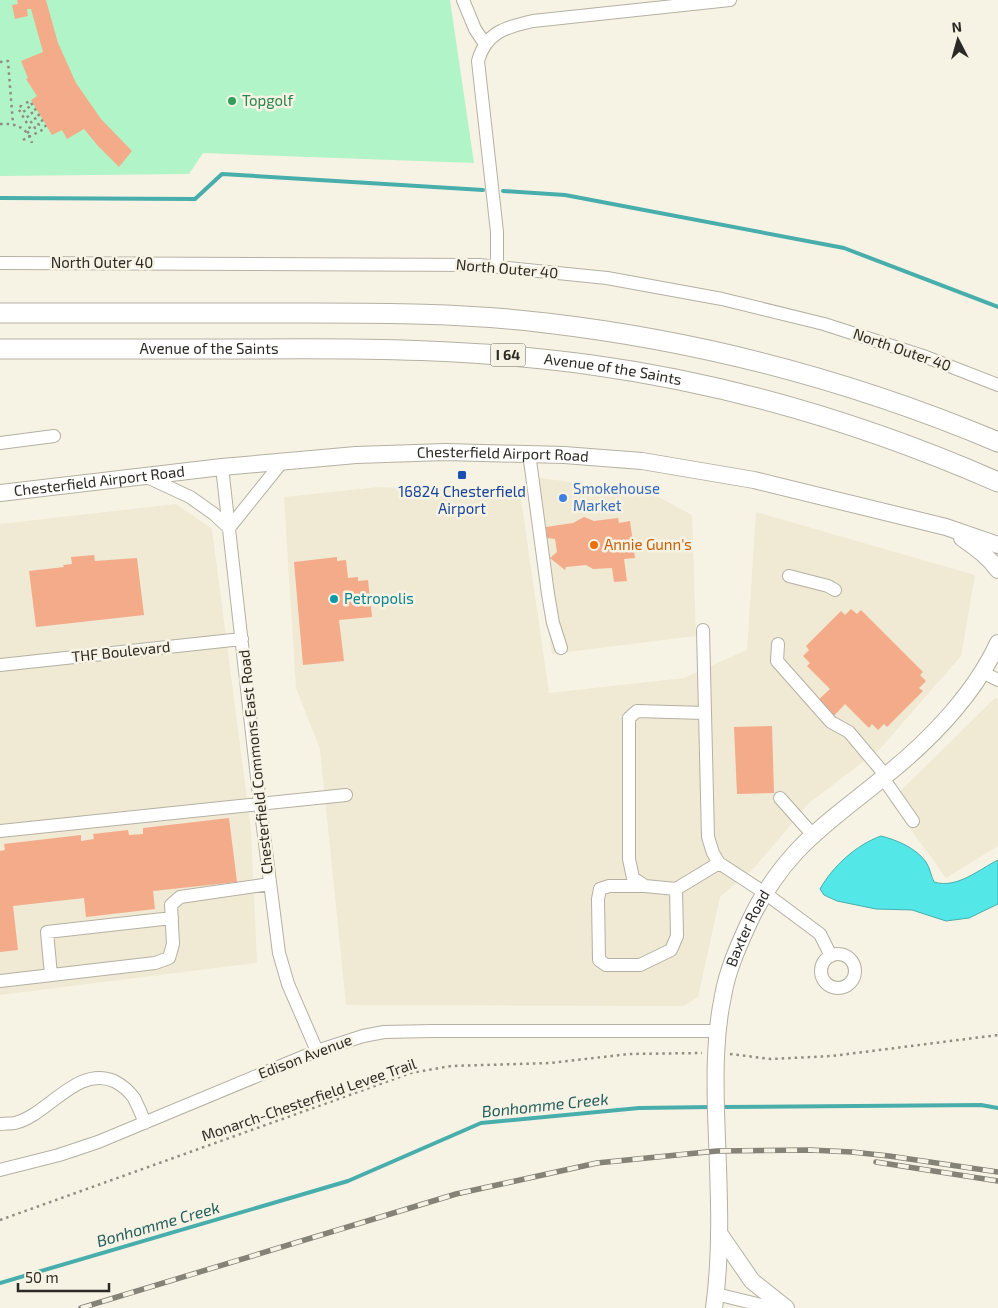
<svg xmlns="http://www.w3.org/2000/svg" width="998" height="1308" font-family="'Exo 2',sans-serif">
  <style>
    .built { fill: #f0e9d3 }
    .green { fill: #b1f4c7 }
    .water { fill: #54e7e7; stroke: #48aeac }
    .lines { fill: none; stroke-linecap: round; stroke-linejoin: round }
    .stream { stroke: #48aeac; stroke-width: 4 }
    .building { fill: #f4ab89 }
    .minor-casing { stroke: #b4b0a2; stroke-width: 14 }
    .major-casing { stroke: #b4b0a2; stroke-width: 18 }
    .highway-casing { stroke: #b4b0a2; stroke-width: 21 }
    .path { stroke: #8f8c82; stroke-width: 2.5; stroke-dasharray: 2.5 4; stroke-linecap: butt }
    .minor { stroke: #fff; stroke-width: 12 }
    .major { stroke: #fff; stroke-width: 16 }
    .highway { stroke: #fff; stroke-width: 19 }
    .rail-casing { stroke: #858278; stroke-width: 5.5 }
    .rail { stroke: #f7f3e4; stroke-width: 4; stroke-dasharray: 11; stroke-linecap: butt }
    .leisure-dot { fill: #2e9e5b; stroke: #f7f3e4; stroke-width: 2 }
    .transit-dot { fill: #1a4fb4; stroke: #f7f3e4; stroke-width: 2 }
    .shop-dot { fill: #3f7fe0; stroke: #f7f3e4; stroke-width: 2 }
    .food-dot { fill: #e8710a; stroke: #f7f3e4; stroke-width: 2 }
    .culture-dot { fill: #0f9aa8; stroke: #f7f3e4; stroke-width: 2 }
    .labels { text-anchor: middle; stroke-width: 5; stroke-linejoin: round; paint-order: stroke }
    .shield { fill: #f7f3e4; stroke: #69665e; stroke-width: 1 }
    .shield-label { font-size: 14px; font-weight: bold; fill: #2c2a24 }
    .leisure-label { font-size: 15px; fill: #27864d; stroke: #f7f3e4; text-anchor: start }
    .street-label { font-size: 15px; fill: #2c2a24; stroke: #f7f3e4 }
    .shop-label { font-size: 15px; fill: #366cbe; stroke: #f7f3e4; text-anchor: start }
    .transit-label { font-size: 15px; fill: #164399; stroke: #f7f3e4 }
    .food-label { font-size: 15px; fill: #c56008; stroke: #f7f3e4; text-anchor: start }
    .culture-label { font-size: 15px; fill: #0d838f; stroke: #f7f3e4; text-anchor: start }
    .water-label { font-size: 16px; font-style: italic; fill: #225e5e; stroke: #f7f3e4 }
  </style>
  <rect width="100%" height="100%" fill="#f7f3e4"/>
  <path class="built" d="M526,476L651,493L692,515L696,636L552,654Z
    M379,487L520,492L549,693L684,678L747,650L756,512L975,575L961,656L880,749L809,803L755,867L720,897L698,997L684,1006L346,1005L320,749L296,688L284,497Z
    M176,504L212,529L251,830L257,963L0,995V524Z
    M995,698L998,700V846L946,878L890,801Z"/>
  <path class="green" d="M0,0H450L474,163L203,153L189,174L0,176Z"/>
  <path class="water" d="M881,836C897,840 916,848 926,862C930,868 931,876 934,882C957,889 978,870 998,860V904L969,918L946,921L912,910L876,909L837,901L824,895L820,889C833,866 856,845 881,836Z"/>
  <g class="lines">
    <path class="stream" d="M503,191L565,195L844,248L998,307
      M0,198L195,199L222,174L483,190
      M720,1107L981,1105L998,1108
      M0,1283L348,1181L481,1123L639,1108L713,1107"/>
  </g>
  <path class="building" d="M17,0H46L58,43L76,83L101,119L132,151L119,167L98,146L84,129L67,139L62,130L52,135L31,100L37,96L26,79L28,78L21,61L43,52L31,9H27L28,16L15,19L12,5L18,4Z
    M584,517L594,521L618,518L619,523L630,521L635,558L624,559L627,581L614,582L612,568L593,569L586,565L566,567L565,570L550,558L557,552L555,539L547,538L546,527L573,523Z
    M94,555L95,561L137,558L144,615L36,627L29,571L64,567L63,565L72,564L71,557Z
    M337,557V561L346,560L348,578L358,577V581L368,580L372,617L339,620L344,661L303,665L294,562Z
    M851,609L857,614L861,610L923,672L920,675L926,681L919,688L923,691L887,727L884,724L878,730L872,724L869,728L845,704L832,718L816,702L830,689L807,666L810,663L803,656L809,650L806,646L841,611L845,615Z
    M772,726L774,793L737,794L734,727Z
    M229,818L237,882L153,891L155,909L86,917L84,898L13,906L18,950L0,952V851L5,850L4,844L81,835V841L94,839L93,834L128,830L129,835L143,834V828Z"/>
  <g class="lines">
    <defs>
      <path id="minor" d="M463,0L475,29L485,44
        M0,263L479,265L607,278L722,299L824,324L926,357L998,385
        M497,267V232L478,61C486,32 506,27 533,21L730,0
        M0,443L54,436
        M529,453L548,594L553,623L561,648
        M222,467L260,804L279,953L288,984L317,1051
        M147,477L190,497L214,514L229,528
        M229,528L282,462
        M789,576L828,586L835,590
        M703,630L708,837L713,853L719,863L765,893L820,934L831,956
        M778,644L777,661L831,722L849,732L886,776
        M0,665L242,639
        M982,672L998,680
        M704,713L637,711L629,718V859L633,878L645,886L676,889L719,863
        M883,778L913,821
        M780,798L813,835
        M0,831L346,795
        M645,886H609L600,889L598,899L599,960L606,965H640L671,950L677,936L676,889
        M821 971a17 17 0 1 1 34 0a17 17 0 1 1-34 0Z
        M51,975L47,932L172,918
        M0,981L155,963L169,958L173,944L171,905L180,897L270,884
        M0,1124C5,1123 11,1124 15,1123C48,1115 77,1065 114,1081C122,1085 129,1091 134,1098C138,1106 142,1115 145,1123
        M0,1170L59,1155L98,1142L317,1051L363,1036L384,1032L433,1031H717
        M716,1294L773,1308"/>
      <g id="major">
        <path id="s1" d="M0,493L222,467L356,455L445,452L564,455L642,461L754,480L946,527L998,545"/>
        <path d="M962,538C976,548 988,556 998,570"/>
        <path d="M719,1233L752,1281L786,1308"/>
        <path id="s2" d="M714,1308C723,1243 718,1176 716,1111C715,1072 715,1034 723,996C727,972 737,949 747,927C759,900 776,874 796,852C822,824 854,802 884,777C928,742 974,695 998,643"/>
      </g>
      <g id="highway">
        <path d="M0,313C94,313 187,313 281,313C369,313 458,312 546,323C701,341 853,381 998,442"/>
        <path id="s3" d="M0,349C83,349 167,349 250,349C365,348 478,349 592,365C730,384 870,426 998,482"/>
      </g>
    </defs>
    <use href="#minor" class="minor-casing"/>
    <use href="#major" class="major-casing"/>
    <use href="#highway" class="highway-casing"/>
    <path class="path" d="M0,62L8,61L13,124
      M0,124C15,123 27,127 32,143
      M27,133L31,130L18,108L21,106L35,128L39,125L26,103L30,101L46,127
      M23,140L46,128
      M730,1054L771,1059L832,1056L998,1035
      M0,1220L411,1073L451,1066L551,1063L629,1054L702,1053"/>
    <use href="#minor" class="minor"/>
    <use href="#major" class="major"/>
    <use href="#highway" class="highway"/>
    <defs>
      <path id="rail" d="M876,1162L998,1181
        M81,1308L456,1194L597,1163L717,1151L810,1150L852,1152L889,1156L998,1172"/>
    </defs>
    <use href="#rail" class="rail-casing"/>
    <use href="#rail" class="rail"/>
  </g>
  <circle class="leisure-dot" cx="232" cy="101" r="5"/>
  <rect class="transit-dot" x="457" y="470" width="10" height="10" rx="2.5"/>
  <circle class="shop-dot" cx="563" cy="498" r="5"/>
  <circle class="food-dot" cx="594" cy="545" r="5"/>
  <circle class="culture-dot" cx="334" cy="599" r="5"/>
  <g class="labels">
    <rect class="shield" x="490.5" y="343.5" width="35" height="23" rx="4"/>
    <g class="shield-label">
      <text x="508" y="360">I 64</text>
    </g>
    <g class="leisure-label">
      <text x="242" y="106">Topgolf</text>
    </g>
    <g class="street-label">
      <text x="102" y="268">North Outer 40</text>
      <text transform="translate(507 269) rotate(5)" y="5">North Outer 40</text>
      <text dy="5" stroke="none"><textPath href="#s3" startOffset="209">Avenue of the Saints</textPath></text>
      <text transform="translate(902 350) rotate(19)" y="5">North Outer 40</text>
      <text dy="5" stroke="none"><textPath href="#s3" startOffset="614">Avenue of the Saints</textPath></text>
      <text dy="5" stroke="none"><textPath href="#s1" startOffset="505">Chesterfield Airport Road</textPath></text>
      <text dy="5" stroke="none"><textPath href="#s1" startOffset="100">Chesterfield Airport Road</textPath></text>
      <text transform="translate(121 652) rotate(-6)" y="5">THF Boulevard</text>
      <text transform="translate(256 762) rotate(-96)" y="5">Chesterfield Commons East Road</text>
      <text dy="5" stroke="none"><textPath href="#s2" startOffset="385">Baxter Road</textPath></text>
      <text transform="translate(305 1057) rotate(-21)" y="5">Edison Avenue</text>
      <text transform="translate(309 1100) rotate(-19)" y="5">Monarch-Chesterfield Levee Trail</text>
    </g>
    <g class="shop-label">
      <text x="573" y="494">Smokehouse<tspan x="573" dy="17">Market</tspan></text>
    </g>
    <g class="transit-label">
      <text x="462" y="497">16824 Chesterfield<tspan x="462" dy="17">Airport</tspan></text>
    </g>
    <g class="food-label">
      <text x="604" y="550">Annie Gunn's</text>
    </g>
    <g class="culture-label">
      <text x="344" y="604">Petropolis</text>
    </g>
    <g class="water-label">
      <text transform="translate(545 1105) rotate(-6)" y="6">Bonhomme Creek</text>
      <text transform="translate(158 1224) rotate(-16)" y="6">Bonhomme Creek</text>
    </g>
  </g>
  <g transform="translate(958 40) rotate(354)" stroke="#f7f3e4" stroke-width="4" paint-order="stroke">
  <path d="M0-4L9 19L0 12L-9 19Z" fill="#2c2a24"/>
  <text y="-8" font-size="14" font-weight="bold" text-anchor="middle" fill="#2c2a24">N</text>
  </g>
  <path d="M18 1283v8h91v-8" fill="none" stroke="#2c2a24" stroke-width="2.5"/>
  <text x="25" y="1283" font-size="15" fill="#2c2a24" stroke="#f7f3e4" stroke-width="4" paint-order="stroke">50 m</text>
</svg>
